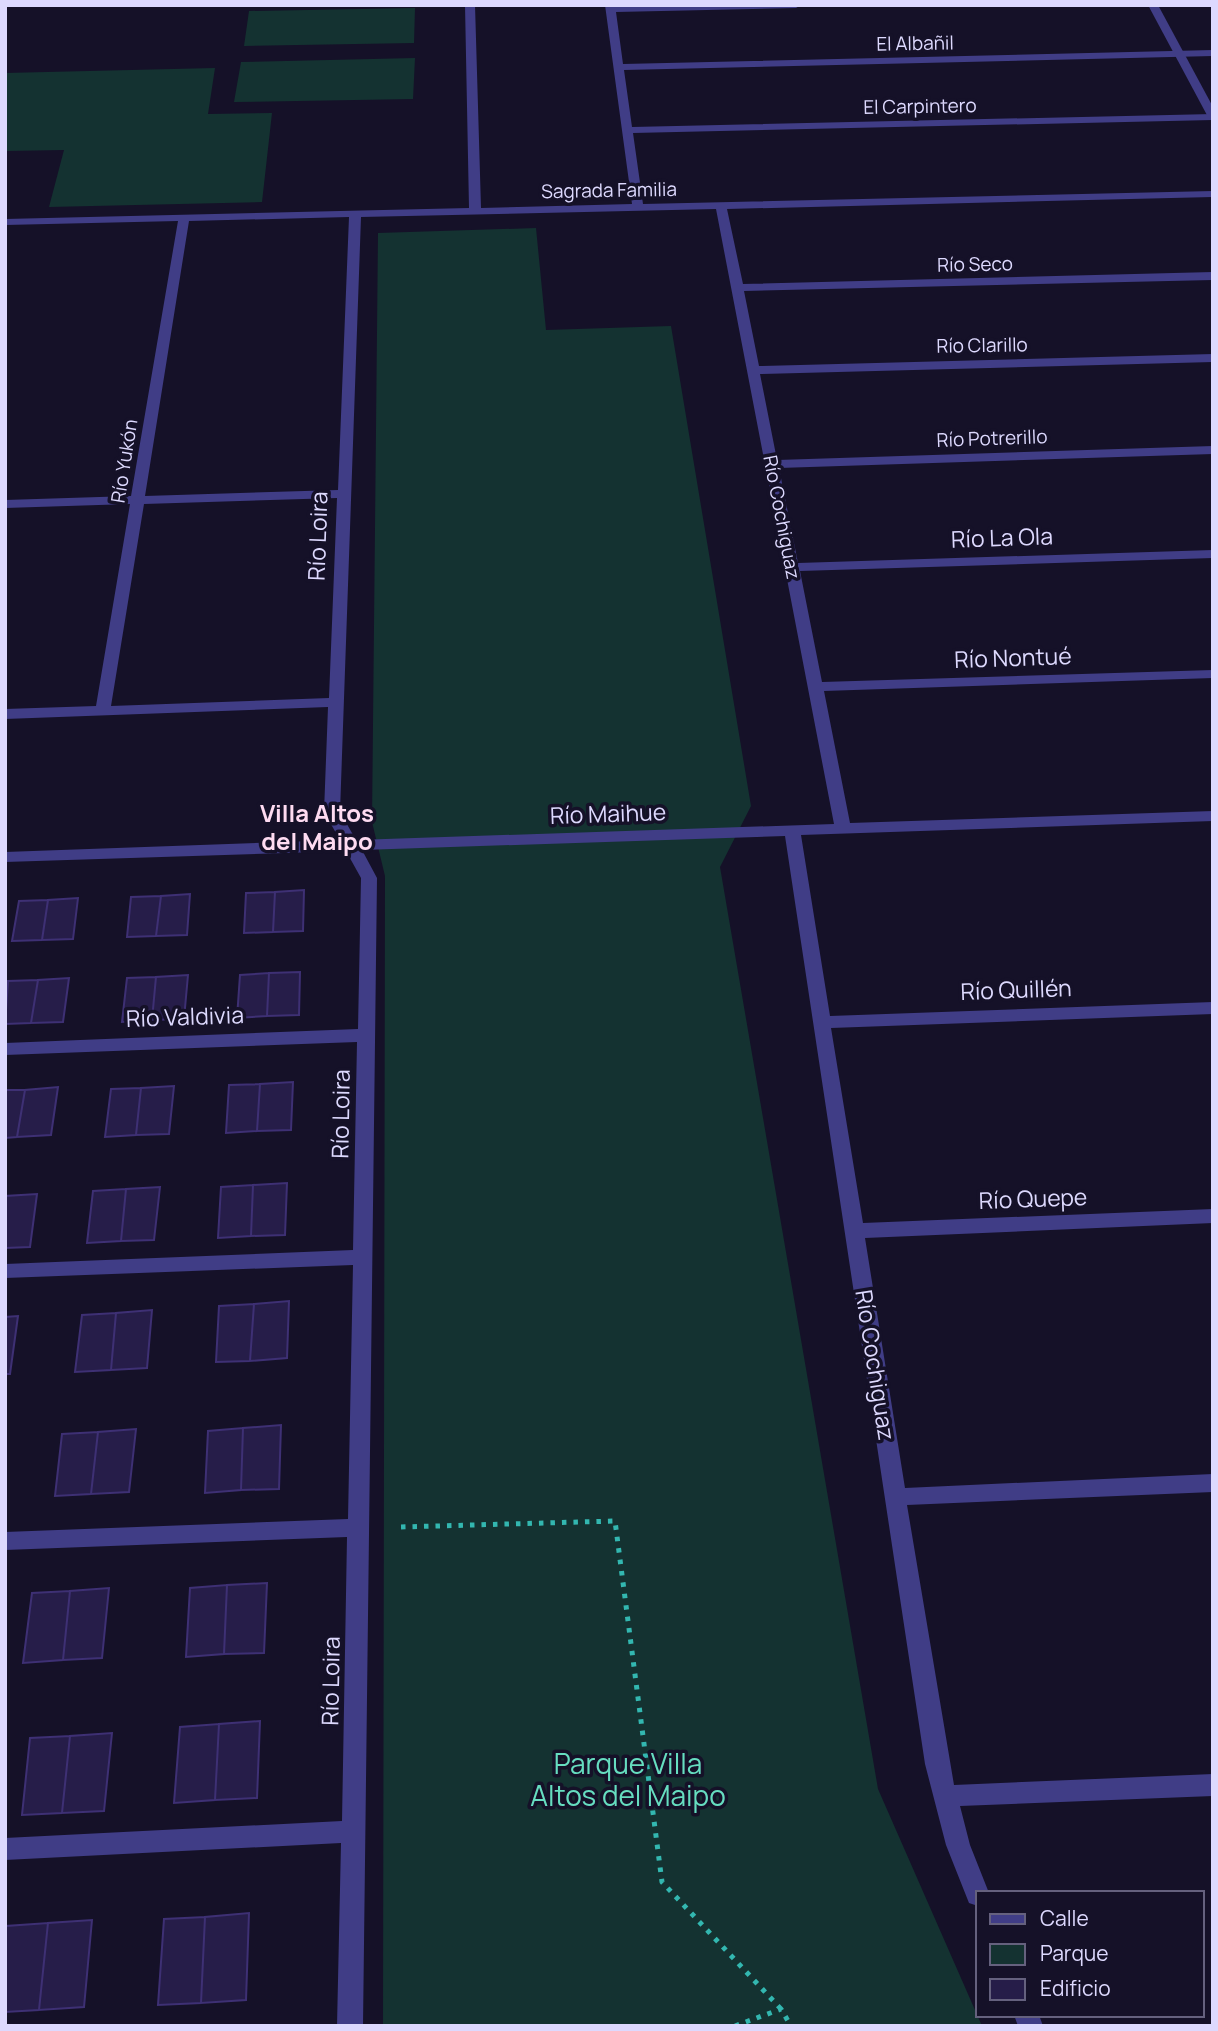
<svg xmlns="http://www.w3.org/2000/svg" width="1218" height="2031" font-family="Manrope,sans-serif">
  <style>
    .green { fill: #143231 }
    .building { fill: #261d49; stroke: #3e3074; stroke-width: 2 }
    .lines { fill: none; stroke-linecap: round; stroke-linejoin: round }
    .path { stroke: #33b7b0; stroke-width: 5; stroke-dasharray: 4.5 7; stroke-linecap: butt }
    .minor { fill: #403d86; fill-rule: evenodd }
    .tertiary { fill: #403d86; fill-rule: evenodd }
    .labels { text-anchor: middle; stroke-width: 7; stroke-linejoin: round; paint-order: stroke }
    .far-street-label { font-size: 19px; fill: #ddd9fe; stroke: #151128 }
    .street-label { font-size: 23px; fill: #ddd9fe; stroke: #151128 }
    .neighbourhood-label { font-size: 24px; font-weight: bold; fill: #fedbf1; stroke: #151128 }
    .near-park-label { font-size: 28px; fill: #66ddc0; stroke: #151128 }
  </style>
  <rect width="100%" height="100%" fill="#151128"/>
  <path class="green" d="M415,8L414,43L244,46L249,11Z
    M415,58L413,99L234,102L241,62Z
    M215,68L208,114L272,113L262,202L49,207L64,150L5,151V73Z
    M536,228L546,330L671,326L751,806L720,867L878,1789L982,2026H383L385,876L372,822L378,233Z"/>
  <path class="building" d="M304,890L303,931L273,932L275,892Z
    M275,892L273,932L244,933L246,893Z
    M190,894L187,935L156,936L161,896Z
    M161,896L156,936L127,937L131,897Z
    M78,898L73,939L42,940L48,900Z
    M48,900L42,940L12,941L19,901Z
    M300,972L299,1015L267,1016L269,973Z
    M269,973L267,1016L237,1018L240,975Z
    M188,975L184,1019L152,1020L156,977Z
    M156,977L152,1020L122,1022L127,978Z
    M69,978L63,1022L31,1023L38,980Z
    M38,980L31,1023L5,1024L8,981Z
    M293,1082L291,1130L257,1131L260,1084Z
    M260,1084L257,1131L226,1133L229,1085Z
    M174,1086L169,1134L136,1135L141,1088Z
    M58,1087L51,1135L17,1137L25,1090Z
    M141,1088L136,1135L105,1137L111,1089Z
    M5,1090H25L17,1137L5,1138Z
    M287,1183L285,1235L251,1236L253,1185Z
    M253,1185L251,1236L218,1238L221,1187Z
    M160,1187L154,1240L121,1241L126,1189Z
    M126,1189L121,1241L87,1243L93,1191Z
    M37,1194L30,1247L5,1248V1196Z
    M289,1301L287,1358L250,1361L254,1304Z
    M254,1304L250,1361L216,1362L219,1306Z
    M152,1310L147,1368L111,1370L116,1313Z
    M116,1313L111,1370L75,1372L82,1315Z
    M18,1316L10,1374H5V1317Z
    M281,1425L279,1489L241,1490L243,1428Z
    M243,1428L241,1490L205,1493L208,1431Z
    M136,1429L129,1492L91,1494L98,1432Z
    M98,1432L91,1494L55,1496L62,1434Z
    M267,1583L264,1653L224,1654L227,1585Z
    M227,1585L224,1654L186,1657L190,1588Z
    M109,1588L102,1658L63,1660L70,1591Z
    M70,1591L63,1660L23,1663L32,1593Z
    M260,1721L257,1798L215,1800L219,1724Z
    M219,1724L215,1800L174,1803L180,1727Z
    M112,1733L104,1811L62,1813L70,1736Z
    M70,1736L62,1813L22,1815L30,1738Z
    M249,1913L246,2000L201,2003L205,1917Z
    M205,1917L201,2003L158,2005L164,1919Z
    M92,1920L84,2007L39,2010L48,1923Z
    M48,1923L39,2010L5,2012L6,1926Z"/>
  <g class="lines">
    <path class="path" d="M401,1527L615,1521L662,1882L781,2009
      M735,2026L781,2009L791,2026"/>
    <path class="minor" d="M465,5H475L481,208L632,204L605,5H801L796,8L616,12L623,64L1213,50V56L624,70L632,127L1213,114V120L633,133L643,204L1213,191V197L727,209L743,284L1213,272V280L744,291L759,366L1213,354V362L760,374L777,460L1213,446V454L779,468L798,563L1213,550V558L800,571L822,682L1213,670V678L824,691L850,823L1213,811V821L801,835L830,1016L1213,1002V1014L831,1028L863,1223L1213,1209V1223L865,1238L905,1488L1213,1474V1492L907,1505L954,1785L1213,1774V1796L960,1806L970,1845L989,1893H978V1906L969,1903L946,1845L925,1764L785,836L362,850L377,878L363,2026H337L341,1843L5,1860V1838L342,1821L347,1537L5,1550V1532L348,1519L353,1265L5,1278V1264L353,1250L357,1042L5,1055V1043L358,1029L361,878L346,851L5,862V852L340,840L324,812L328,707L5,719V709L96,706L130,504L5,508V500L131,496L178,221L5,225V219L469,208ZM716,209L834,824L356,840L340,812L361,217ZM349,217L338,490L145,496L189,221ZM337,498L329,698L111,706L144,504Z
      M1014,2015H1039L1043,2026H1018Z"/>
    <path class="tertiary" d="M1148,5H1158L1213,107V120L1208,117Z"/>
  </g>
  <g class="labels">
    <g class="far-street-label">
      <text transform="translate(915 43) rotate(-1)" y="7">El Albañil</text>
      <text transform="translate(920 106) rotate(-1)" y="7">El Carpintero</text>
      <text transform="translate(609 190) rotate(-1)" y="7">Sagrada Familia</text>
      <text transform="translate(975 264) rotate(-1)" y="7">Río Seco</text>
      <text transform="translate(982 345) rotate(-1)" y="7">Río Clarillo</text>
      <text transform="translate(992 438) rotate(-2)" y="7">Río Potrerillo</text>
      <text transform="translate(124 461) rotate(-81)" y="7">Río Yukón</text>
      <text transform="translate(782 517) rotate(79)" y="7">Río Cochiguaz</text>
    </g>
    <g class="street-label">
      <text transform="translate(318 536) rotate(-88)" y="8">Río Loira</text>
      <text transform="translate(1002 538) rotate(-2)" y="8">Río La Ola</text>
      <text transform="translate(1013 658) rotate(-2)" y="8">Río Nontué</text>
      <text transform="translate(608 814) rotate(-2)" y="8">Río Maihue</text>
      <text transform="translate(1016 990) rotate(-2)" y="8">Río Quillén</text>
      <text transform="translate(185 1017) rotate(-2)" y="8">Río Valdivia</text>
      <text transform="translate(341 1114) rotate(-89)" y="8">Río Loira</text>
      <text transform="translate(1033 1199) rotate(-2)" y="8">Río Quepe</text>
      <text transform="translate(875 1365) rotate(81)" y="8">Río Cochiguaz</text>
      <text transform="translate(331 1681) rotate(-89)" y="8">Río Loira</text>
    </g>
    <g class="neighbourhood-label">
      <text x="317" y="822">Villa Altos<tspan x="317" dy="28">del Maipo</tspan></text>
    </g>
    <g class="near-park-label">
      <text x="628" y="1774">Parque Villa<tspan x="628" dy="32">Altos del Maipo</tspan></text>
    </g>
  </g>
  <rect width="1218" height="2031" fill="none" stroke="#ddd9fe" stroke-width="14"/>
  <rect x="976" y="1891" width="228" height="126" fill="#151128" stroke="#65617e" stroke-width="2"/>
  <rect x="990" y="1914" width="35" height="10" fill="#403d86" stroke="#65617e" stroke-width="2"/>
  <text x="1040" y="1926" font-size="21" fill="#ddd9fe">Calle</text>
  <rect x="990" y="1944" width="35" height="21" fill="#143231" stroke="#65617e" stroke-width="2"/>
  <text x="1040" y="1961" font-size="21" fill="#ddd9fe">Parque</text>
  <rect x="990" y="1979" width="35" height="21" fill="#261d49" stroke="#65617e" stroke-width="2"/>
  <text x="1040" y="1996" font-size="21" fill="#ddd9fe">Edificio</text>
</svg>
